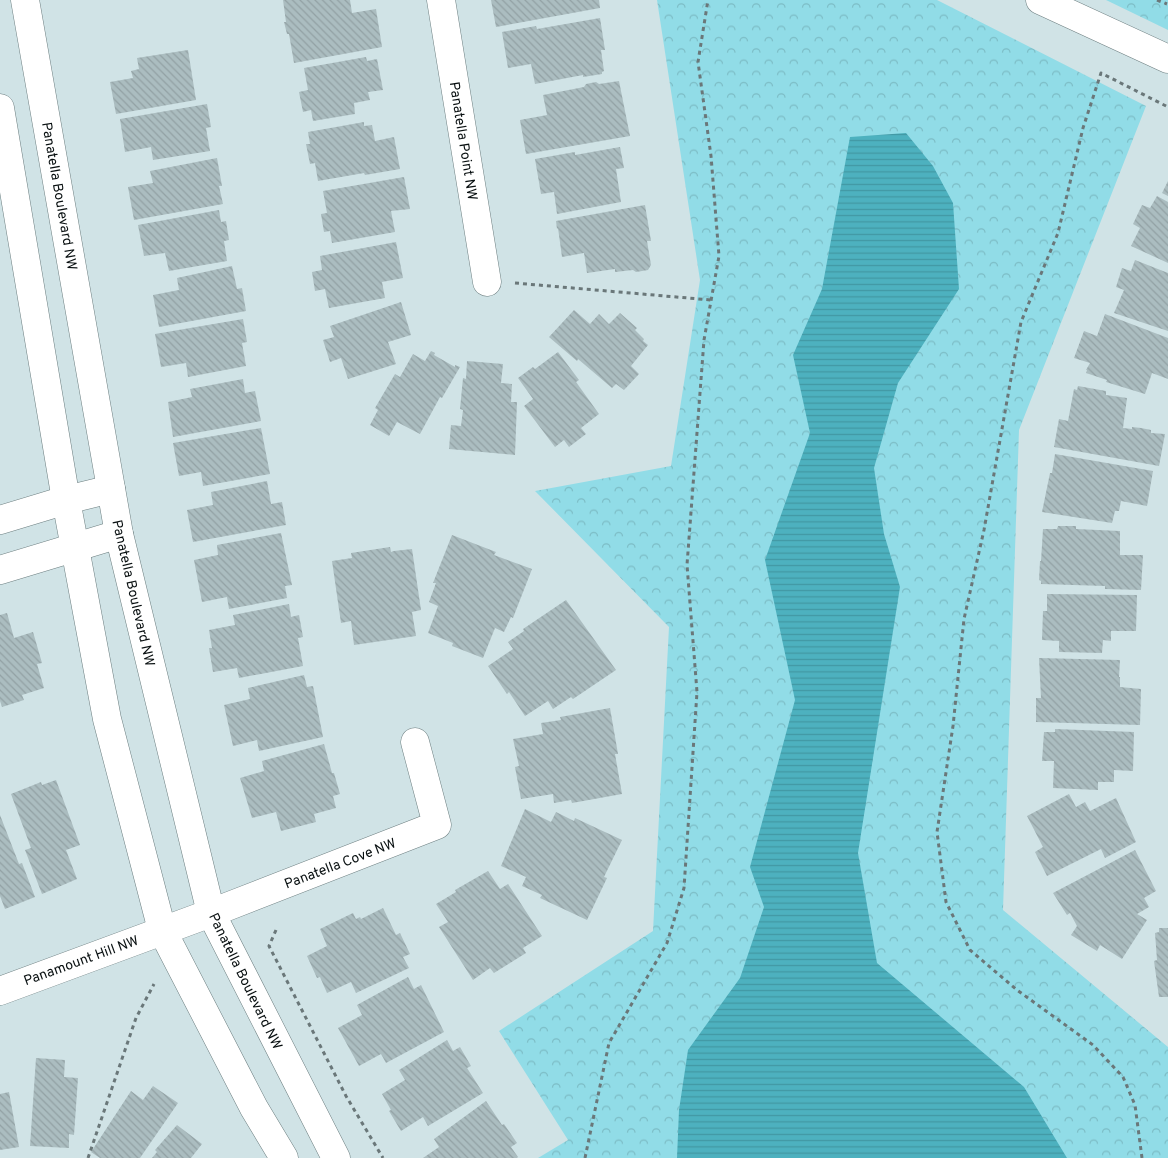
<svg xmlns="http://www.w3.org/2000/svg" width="1168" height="1158" font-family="Overpass,sans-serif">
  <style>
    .forest { fill: url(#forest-crowns) }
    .water { fill: url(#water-rules) }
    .building { fill: url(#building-back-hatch) }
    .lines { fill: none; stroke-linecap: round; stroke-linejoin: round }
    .minor-casing { stroke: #6d7f81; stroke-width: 29 }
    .tertiary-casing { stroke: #6d7f81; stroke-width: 29 }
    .path { stroke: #6a7779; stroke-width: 3; stroke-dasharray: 4 4; stroke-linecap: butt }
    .minor { stroke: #fff; stroke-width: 28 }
    .tertiary { stroke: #fff; stroke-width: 28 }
    .labels { text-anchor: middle; stroke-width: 4; stroke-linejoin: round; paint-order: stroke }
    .street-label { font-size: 14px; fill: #080f10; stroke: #fff }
  </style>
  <defs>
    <pattern id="forest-crowns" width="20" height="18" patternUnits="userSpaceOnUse" patternTransform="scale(1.25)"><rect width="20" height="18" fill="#91dce7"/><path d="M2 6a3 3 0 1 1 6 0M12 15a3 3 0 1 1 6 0" fill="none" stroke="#7cbcc5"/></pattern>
    <pattern id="water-rules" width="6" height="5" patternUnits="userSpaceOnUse" patternTransform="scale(1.25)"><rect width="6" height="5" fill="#4db1bf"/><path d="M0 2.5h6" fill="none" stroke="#4297a3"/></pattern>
    <pattern id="building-back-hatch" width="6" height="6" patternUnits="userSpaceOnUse" patternTransform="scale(1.25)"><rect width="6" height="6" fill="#abbdc0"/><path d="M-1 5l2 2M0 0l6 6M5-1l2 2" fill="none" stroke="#92a1a4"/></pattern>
  </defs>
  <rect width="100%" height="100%" fill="#d0e3e6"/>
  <path class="forest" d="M657,0H937L1146,106L1019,430L1003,910L1168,1047V1158H538L568,1140L499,1031L653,931L669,627L535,491L671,466L700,280Z
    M1106,0H1168V30Z"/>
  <path class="water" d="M906,133L933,166L953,203L959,289L898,383L874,468L884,534L900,587L858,853L877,963L1024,1087L1067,1158H677L679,1110L688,1050L740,978L764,907L750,867L795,700L765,560L810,433L793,355L822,289L850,137Z"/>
  <path class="building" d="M283,0H350L352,13L376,9L382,47L294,63L289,34H287L284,22H286Z
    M491,0H599L600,8L496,27Z
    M600,18L605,50H601L604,71L602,72V74L583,77V75L535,84L531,64L508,68L502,32L536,26L537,29Z
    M188,50L196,100L116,114L110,82L133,78L131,71L139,69L137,58Z
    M366,57L367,61L377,59L383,90L368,92L370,100L354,103L355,114L313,121L311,110L303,112L299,92L308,90L304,68Z
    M619,81L630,136L526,154L520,120L547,115L543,95L584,87L586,84L596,82L599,84Z
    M207,104L211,127L206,128L210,151L153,160L151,147L125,152L120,119Z
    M364,122V126L372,125L375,141L394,137L400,169L365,175L364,173L318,181L315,163L310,164L306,144H310L308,132Z
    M620,147L624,168L616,169L621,202L557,214L554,192L541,194L535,159L575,152V155Z
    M217,158L222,186H219L223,204L134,220L128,187L153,183L150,171Z
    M404,177L410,209L391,211L395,232L332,243L330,231L324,232L321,214L327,213L323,191Z
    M1168,181V196L1162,193Z
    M1157,196L1168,202V263L1131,246L1140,228L1133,224L1142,205L1150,208Z
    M645,205L651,241H647L651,265L648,270L636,272L633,270L615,272V269L587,273L584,253L562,257L558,228L557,229L556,221Z
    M219,210L221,222L226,221L229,240L224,241L227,261L169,271L165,253L144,256L138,225Z
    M396,242L403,278L382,282L385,298L329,308L325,289L315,291L312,272L322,270L320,256Z
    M1135,260L1168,273V331L1114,313L1124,290L1116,287L1122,268L1131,271Z
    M232,266L237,289L242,288L246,311L159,327L153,295L179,290L177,278Z
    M401,302L411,335L388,342L396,364L348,379L341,358L330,362L323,340L334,337L330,326Z
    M574,310L590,324L599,314L609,324L620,313L637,328L635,330L644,339L643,341L648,345L631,366L639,374L624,390L616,384L612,388L578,359L577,361L549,337Z
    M1105,314L1168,338V379L1152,373L1145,394L1106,382L1107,380L1086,373L1087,370H1086L1090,363L1074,358L1084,331L1097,336Z
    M243,319L247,342L242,343L246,366L188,377L186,363L161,367L155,334Z
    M431,351L435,353L434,355L455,367V365L460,367L442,398L440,397L420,434L397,422L389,436L370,425L378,410L375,408L395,374L400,377L413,354L425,361Z
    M558,352L579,380L576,382L599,414L581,428L586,434L569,447L564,440L555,447L524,406L533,399L518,378L533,367L535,369Z
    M467,361L503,364L501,383L512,384L511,402H517L515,455L449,449L451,425L461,426L463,410L460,409L463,378L466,379Z
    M243,379L245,393L255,391L261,421L173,437L168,402L192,397L190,389Z
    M1078,386L1106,391V395L1127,398L1123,428L1132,429V427L1141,428L1151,430V433L1165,434L1159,466L1054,447L1059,419L1068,421L1074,389L1077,390Z
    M261,428L270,474L203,486L201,472L179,476L173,443Z
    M1055,454L1153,471L1147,506L1121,501L1119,511H1115L1112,523L1042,512L1050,473H1052Z
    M267,481L271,504L282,502L286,525L193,542L187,510L213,505L211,492Z
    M1058,526H1076V529L1120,531V555H1143L1141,590L1105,589V586L1041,584V581L1039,580L1040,561H1041L1043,529H1057Z
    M281,533L292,585L285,586L287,598L229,609L227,597L202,602L194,560L218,555L217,545Z
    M452,535L496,552L494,555L532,569L513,618L511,617L504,632L495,628L483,658L452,646L453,643L428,633L438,606L429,602L436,583H433Z
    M390,547L391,552L394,551L412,549L421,610L412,612L416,636L354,645L351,621L341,623L332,561L352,558L351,553Z
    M1047,594L1137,595L1136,631H1111V641L1103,640L1102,653L1059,652V641L1042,640L1043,611H1047Z
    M566,600L616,670L573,699L571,697L553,709L548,701L525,716L509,692L507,694L488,666L513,649L508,642L524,631L523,629Z
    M289,604L291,617L299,615L303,637L298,638L303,666L239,678L237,668L213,672L209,648H212L209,630L235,625L233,615Z
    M7,613L14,638L33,632L42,663L37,664L44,688L22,695L24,700L2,707L0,701V615Z
    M1039,658L1120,660L1119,677H1120V687L1141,689L1140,725L1036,722V698H1041Z
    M304,675L307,687L313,686L323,737L259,751L257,740L233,746L224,705L250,699L248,688Z
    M610,708L618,754H615L622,794L572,803L571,800L554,803L553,794L521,799L515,767L519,766L513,739L543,734L541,723L561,720L560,717Z
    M1055,729L1134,732L1133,771L1114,770V782H1098V790L1053,788L1054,761H1042L1044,732H1055Z
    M324,744L332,773H334L340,794L333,796L336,808L314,814L316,822L281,831L276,812L252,818L240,778L264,771L262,761Z
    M56,780L80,845L66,850L77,879L42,894L25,850L31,848L11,794L41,782L42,785Z
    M1069,794L1076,807L1085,802L1090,811L1116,798L1136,842L1105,858L1101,849L1047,876L1035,852L1043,847L1027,816Z
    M525,809L551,822L556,812L574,821L575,818L622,840L604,877L607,878L587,920L540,898L542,895L522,886L526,877L501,866Z
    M0,815L19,864L22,863L35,897L5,909L0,896Z
    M1135,850L1156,891L1144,898L1149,907L1137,914L1147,920L1122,959L1100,945L1097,951L1071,935L1077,926L1070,913L1067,915L1053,893Z
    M488,871L500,889L508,884L542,936L523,948L526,953L494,973L490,968L473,980L439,927L448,922L436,904L456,892L455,890Z
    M383,908L396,935L400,933L410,954L403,957L409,968L356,993L351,982L327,993L320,977L317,978L307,956L327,946L320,929L353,913L356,919L360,917L361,919Z
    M1159,928H1168V997H1159L1154,961L1157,960L1155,933L1159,932Z
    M408,977L414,989L421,985L444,1032L386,1063L381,1054L359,1066L338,1028L362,1015L357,1005Z
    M447,1040L453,1051L460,1047L471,1066L467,1068L483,1093L428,1126L423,1117L401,1131L389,1111L391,1110L382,1094L405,1080L399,1070Z
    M36,1058L65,1060L64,1077L78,1078L74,1135L69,1134V1148L30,1146Z
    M153,1086L178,1103L140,1158H100L91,1152L131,1091L143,1100Z
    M9,1092L19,1147L0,1150V1094Z
    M486,1101L502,1125L504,1124L517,1143L511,1147L518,1157L517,1158H423L439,1147L434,1139Z
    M177,1125L202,1144L191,1158H152L157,1152L155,1150Z"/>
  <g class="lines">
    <defs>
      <path id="minor" d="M441,0L487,282
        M0,520L66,500L111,489
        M0,570L119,534
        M0,991L211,913L437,825L415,742"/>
      <path id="tertiary" d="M25,0L119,534L211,913L336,1158
        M1040,0L1168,59
        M0,108L66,500L107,719L162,930L254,1108L284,1158"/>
    </defs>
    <use href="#minor" class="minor-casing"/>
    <use href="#tertiary" class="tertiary-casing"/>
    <path class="path" d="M1157,0L1167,4
      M515,283L711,300
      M276,930L269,946L346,1096L383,1158
      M88,1158L136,1018L154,984
      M585,1158L609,1043L667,943L684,888L697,692L687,565L704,340L719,256L711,156L698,62L708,0
      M1142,1158L1135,1105L1123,1077L1093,1045L1017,990L970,950L946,902L937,832L953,726L964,619L984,530L1021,322L1058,233L1083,128L1101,73L1168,107"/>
    <use href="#minor" class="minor"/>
    <use href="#tertiary" class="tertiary"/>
  </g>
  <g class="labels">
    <g class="street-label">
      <text transform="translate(464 141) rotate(81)" y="5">Panatella Point NW</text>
      <text transform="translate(60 196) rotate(80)" y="5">Panatella Boulevard NW</text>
      <text transform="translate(134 593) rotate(77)" y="5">Panatella Boulevard NW</text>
      <text transform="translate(340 863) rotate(-21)" y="5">Panatella Cove NW</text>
      <text transform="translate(81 960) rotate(-20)" y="5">Panamount Hill NW</text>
      <text transform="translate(246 981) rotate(64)" y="5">Panatella Boulevard NW</text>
    </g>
  </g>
</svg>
